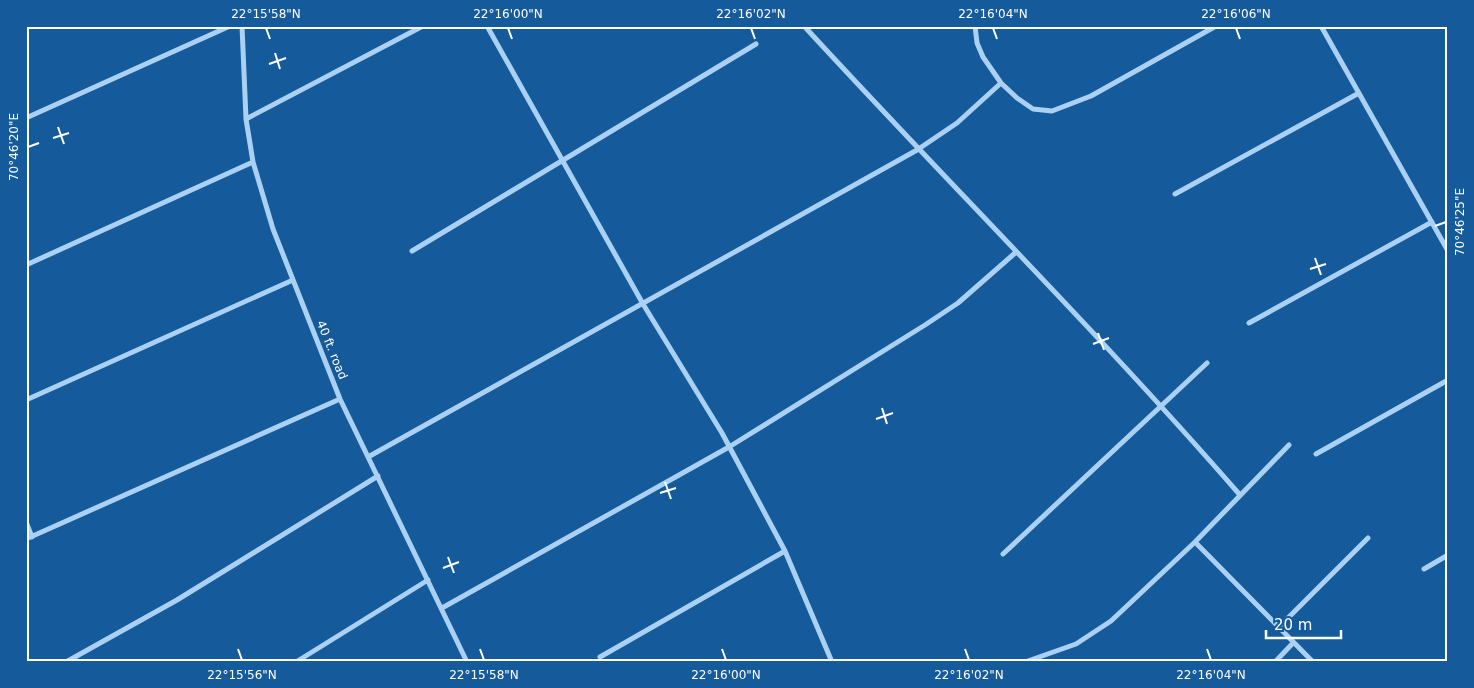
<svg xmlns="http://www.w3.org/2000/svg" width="1474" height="688" font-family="'DejaVu Sans',sans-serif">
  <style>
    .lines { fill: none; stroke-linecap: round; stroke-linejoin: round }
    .street { stroke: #aad1f3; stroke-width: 5 }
    .ticks { fill: none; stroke: #fff; stroke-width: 2 }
    .labels { text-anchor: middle; stroke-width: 5; stroke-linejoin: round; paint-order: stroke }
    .street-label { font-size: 12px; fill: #fff; stroke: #155a9b }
    .neatline { fill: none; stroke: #fff; stroke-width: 2 }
    .ticks-label { font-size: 12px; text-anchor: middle; fill: #fff }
  </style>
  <rect width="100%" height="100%" fill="#155a9b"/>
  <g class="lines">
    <path class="street" d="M242,26L246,119L253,162L273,229L340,399L467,662
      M487,26L643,304L722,433L785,551L832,662
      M804,26C948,183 1100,334 1240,495
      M975,26L977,43L983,57L1001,83L1017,98L1033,109L1052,111L1091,96L1216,26
      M1321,26L1448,251
      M26,118L230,26
      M246,119L423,26
      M1175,194L1359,93
      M412,251L756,44
      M26,265L253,162
      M1249,323L1432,222
      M26,400L293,280
      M1316,454L1448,380
      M368,457L917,150L957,123L1001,83
      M26,522L32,537
      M26,539L340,399
      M1195,542L1313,662
      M1003,554L1207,363
      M1424,569L1448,555
      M442,608L729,447L925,325L958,303L1015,253
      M1278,628L1368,538
      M600,657L785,551
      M66,662L177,600L378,476
      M296,662L428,580
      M1025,662L1076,644L1111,621L1195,542L1289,445
      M1275,662L1293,643"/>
  </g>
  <path class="ticks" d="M266,28L270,39M508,28L512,39M751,28L755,39M993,28L997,39M1236,28L1240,39M275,53L280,69M269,64L286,58M58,127L64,144M53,138L69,133M28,147L39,143M1435,226L1446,222M1315,258L1321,275M1310,269L1326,264M1098,333L1104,350M1093,344L1109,338M882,408L887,424M876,419L893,413M665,482L671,499M660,493L676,488M448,557L454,573M443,568L459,562M238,649L242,660M480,649L484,660M722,649L726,660M965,649L969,660M1207,649L1211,660"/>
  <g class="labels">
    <g class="street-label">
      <text transform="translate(332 350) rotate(68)" y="4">40 ft. road</text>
    </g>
  </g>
  <rect width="1474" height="688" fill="none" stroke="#155a9b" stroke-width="55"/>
  <path d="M1266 630v8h75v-8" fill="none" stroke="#ffffff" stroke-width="2.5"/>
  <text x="1274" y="630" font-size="15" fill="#ffffff" stroke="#155a9b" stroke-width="4" paint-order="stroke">20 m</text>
  <rect x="28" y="28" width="1418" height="632" class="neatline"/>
  <g class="ticks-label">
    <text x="266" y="18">22°15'58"N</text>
    <text x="508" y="18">22°16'00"N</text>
    <text x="751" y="18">22°16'02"N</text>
    <text x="993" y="18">22°16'04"N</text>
    <text x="1236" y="18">22°16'06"N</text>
    <text transform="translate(14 147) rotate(-90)" y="4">70°46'20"E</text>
    <text transform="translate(1460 222) rotate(-90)" y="4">70°46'25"E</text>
    <text x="242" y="679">22°15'56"N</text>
    <text x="484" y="679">22°15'58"N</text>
    <text x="726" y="679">22°16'00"N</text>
    <text x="969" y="679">22°16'02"N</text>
    <text x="1211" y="679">22°16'04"N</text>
  </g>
</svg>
